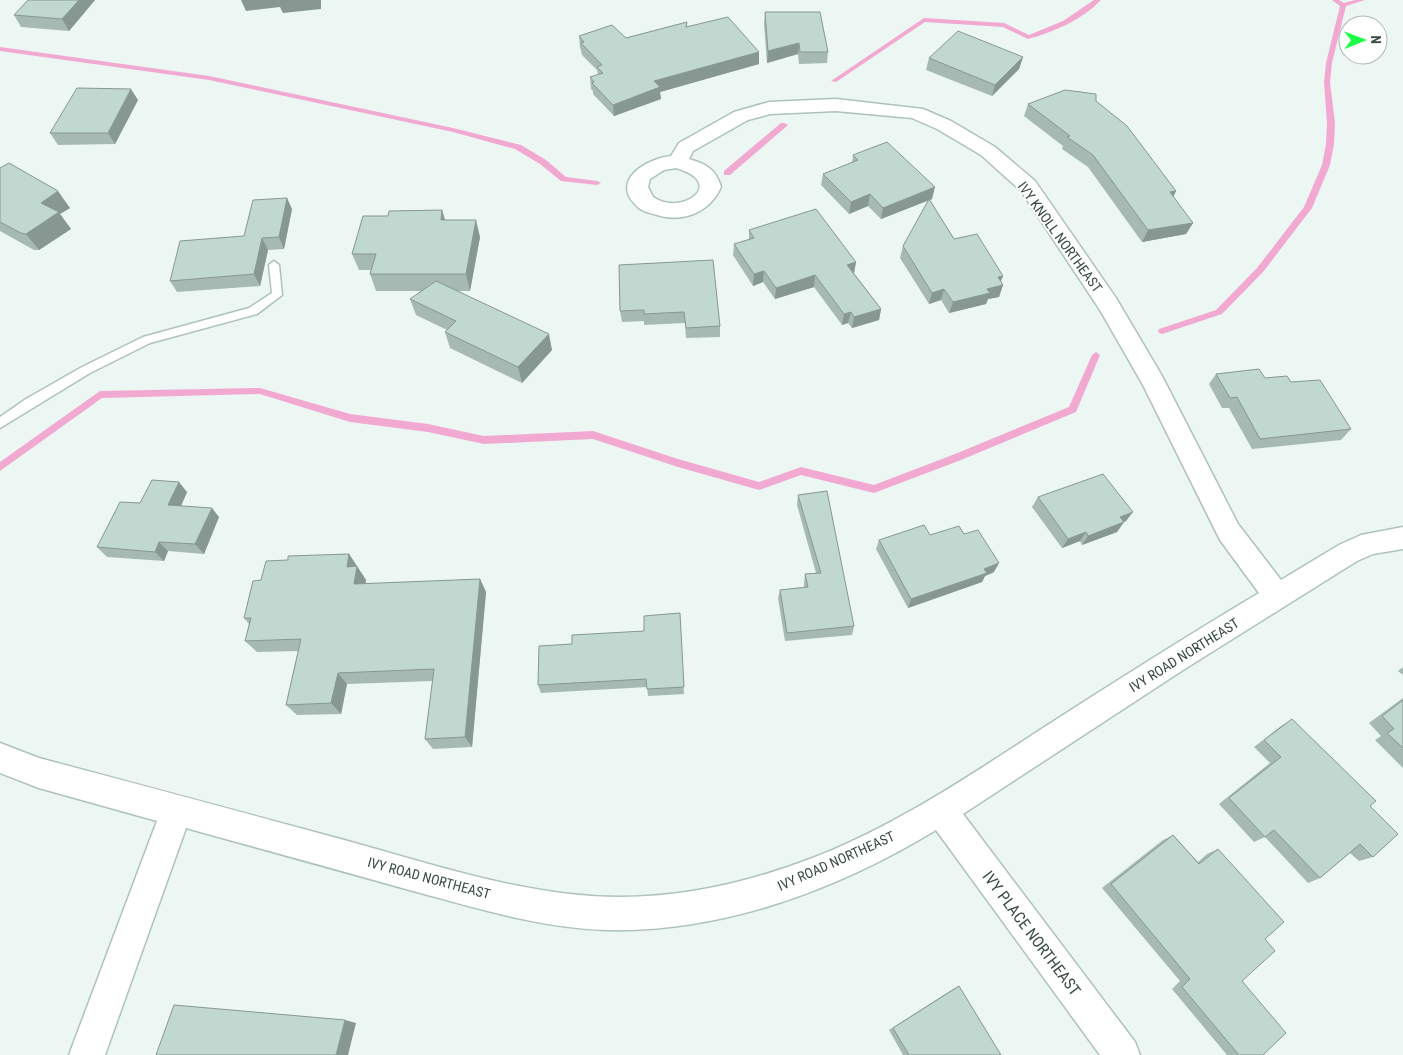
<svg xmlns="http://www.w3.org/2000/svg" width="1403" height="1055" font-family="'Roboto Condensed',sans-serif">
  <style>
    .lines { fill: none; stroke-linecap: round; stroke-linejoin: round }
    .stream { fill: #f2a9d1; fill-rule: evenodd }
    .lane-casing { stroke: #aec2bc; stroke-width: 3 }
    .street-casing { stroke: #aec2bc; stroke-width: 3 }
    .lane { fill: #fff; fill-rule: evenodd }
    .street { fill: #fff; fill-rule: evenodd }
    .wall { fill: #a6bab3 }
    .shaded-wall { fill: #879792 }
    .building { fill: #c1d8d0; stroke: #879792 }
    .labels { text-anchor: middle; stroke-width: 4; stroke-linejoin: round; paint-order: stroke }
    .street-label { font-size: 14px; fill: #394b44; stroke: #fff }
    .near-street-label { font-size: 16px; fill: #394b44; stroke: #fff }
  </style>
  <rect width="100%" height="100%" fill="#ecf6f3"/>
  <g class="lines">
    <path class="stream" d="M1094,0H1101C1082,20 1054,32 1028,39L1003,27L925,22L836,82L831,81L924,18L1004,23L1029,35L1063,21Z
      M1332,0H1339L1344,3L1355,0H1365L1346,6L1332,63L1330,82L1335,123L1334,144L1330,165L1312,208L1263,272L1222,314L1162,334L1159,333L1158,331L1159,329L1216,310L1257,268L1304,207L1322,165L1326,144L1327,123L1324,82L1326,63L1340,6Z
      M0,47L209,76L453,128L521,145L546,160L566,177L597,181L601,183L597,185L561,181L540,164L515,149L453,132L209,80L0,51Z
      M781,123H784L788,125L730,175H724V171Z
      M1096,352L1100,355L1076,412L961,460L874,493L801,475L759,490L678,467L593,439L484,444L428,432L350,422L260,394L102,398L0,471V462L100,391L260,388L350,414L428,424L484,436L593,431L678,459L759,482L801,467L874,485L955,454L1069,407L1092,355Z"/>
    <defs>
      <path id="lane" d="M274,261L279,265L282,295L257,314L150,343L90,373L0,428V417L26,399L82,367L143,337L249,308L272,293L269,265Z"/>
      <path id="street" d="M836,99L923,109L951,121L995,147L1035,181L1116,298L1162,376L1238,524L1281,580L1339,545L1361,535L1403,527V549L1373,554L1357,561L1183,670L963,814L1135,1042L1140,1055H1100L936,830C837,890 722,933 606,930C540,928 476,908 413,891C338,870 262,849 186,828L105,1055H69L157,821L39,788L0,773V743L39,758C137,784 235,810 333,837C411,858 490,885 570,894C652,904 733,888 810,859C894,827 971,775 1046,726C1116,681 1187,636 1259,593L1220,540L1143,385L1100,310L1021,191L981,155L937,129L912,118L836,111L770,114L748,120L693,151L689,159C706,164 716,169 721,187C710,212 684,223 657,215C651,213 644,212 639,208C608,182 645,159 671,156L679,143L734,112L769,102ZM676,168C728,183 682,217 653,197L648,187L650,179L664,170Z"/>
    </defs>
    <use href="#lane" class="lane-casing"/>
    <use href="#street" class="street-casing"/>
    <use href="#lane" class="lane"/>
    <use href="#street" class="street"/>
  </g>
  <path class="wall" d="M28,0H95L69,31L21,27L14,15Z
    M765,12L828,52L827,63L799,64L798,54L767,63L764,24Z
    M687,22V27L759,64L660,92L661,99L614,116L593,94V91L591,89L590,77L598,75L597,70L582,55L581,50L580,48L579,36L626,38Z
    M1023,57L1019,69L992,96L926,70L929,58Z
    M138,100L115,144L58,145L50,133Z
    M1096,101L1176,191L1173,197L1193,223L1186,234L1142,242L1088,167L1062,149L1063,146L1024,116L1028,104Z
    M853,155L932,199L930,200L954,239L1001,281L1003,285L999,297L988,299L986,304L949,313L941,300L929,304L900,258L903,246L929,200L881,219L868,206L849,214L821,185L823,174L852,163Z
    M0,168L70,208L60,214L71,229L39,250H34L0,231Z
    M292,209L284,249L268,250L260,286L177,292L170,281L244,236Z
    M442,210L445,220L480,237L470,291H457L552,350L522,383L450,348L445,332L447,330L416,315L410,299L421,291H376L370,274L371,270H359L352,254L388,216Z
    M749,230L856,262L854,273L881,309L879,320L852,328L848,323L842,325L814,287L775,299L763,282L753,286L733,255L734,244L749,239Z
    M619,265L720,326V337L686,338L685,323L644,325V321L622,322L620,311Z
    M1216,374L1265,378L1291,382L1351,429L1341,440L1252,449L1229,408H1222L1209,384Z
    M187,492L181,506L219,517L204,554L168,551L164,561L107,557L97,547L140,503Z
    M798,495L854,626L852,635L785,641L778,598L780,590L804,587V583L805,574L816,573L797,505Z
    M1038,497L1126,521L1124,522L1117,532L1082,545L1080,541L1062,548L1032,507Z
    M964,534L994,572L985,576L982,582L908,608L876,549L879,540L930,535Z
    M349,554L366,580L365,584L480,579L486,592L472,747L433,749L425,739L433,681L347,684L341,714L297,715L286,705L298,651L257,652L245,641L249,624L244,618L261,580L288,560Z
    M680,613L684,694L648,696L647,687L541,693L538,685L572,644L644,631Z
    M1403,667V675L1398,671Z
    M1403,698V768L1375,740L1381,736L1369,723Z
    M1292,719L1370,806L1373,857L1359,861L1350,853L1320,878L1308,883L1265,837L1254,842L1219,804L1270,763L1254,747L1281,726Z
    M1173,835L1198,862L1207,854L1218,849L1265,939L1242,981L1263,1055H1227L1172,989L1180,981L1102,888L1163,840Z
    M959,986L1001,1055H903L889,1030L953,989Z"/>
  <path class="shaded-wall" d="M79,0H95L69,31L62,19Z
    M241,0H321V9L283,13L280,7L246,11Z
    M799,43L798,54L767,63L768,51Z
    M759,52V64L660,92L661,99L614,116L613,105L654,81Z
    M1023,57L1019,69L992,96L995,85Z
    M131,89L138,100L115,144L108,133Z
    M935,187L932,199L881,219L883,208Z
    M58,191L70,208L60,214L71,229L39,250L26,234L41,203Z
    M1176,191L1170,203V192Z
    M870,194L868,206L849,214L851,202Z
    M287,198L292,209L284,249L279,237Z
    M442,210L447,227L441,220Z
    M476,220L480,237L470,291L466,274Z
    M1193,223L1186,234L1142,242L1148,230Z
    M262,238L268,250L260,286L254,274Z
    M856,262L854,273L847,265Z
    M764,271L763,282L753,286L754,274Z
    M815,275L814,287L775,299L776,288Z
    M1003,276L999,286L1003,285L999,297L988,299L986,304L949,313L953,302L987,289L998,277Z
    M944,289L941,300L929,304L932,293Z
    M881,309L879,320L852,328L854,317Z
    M851,312L848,323L842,325L844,314Z
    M549,334L552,350L522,383L518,367Z
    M179,482L187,492L177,515L168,505Z
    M212,508L219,517L204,554L195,544Z
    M1133,512L1126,521L1114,526L1120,517Z
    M1124,522L1117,532L1082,545L1088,536Z
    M1086,532L1080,541L1062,548L1068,539Z
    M159,542L168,551L164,561L155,552Z
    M349,554L366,580L363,597L354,584L347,567Z
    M999,563L994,572L985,576L982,582L908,608L911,599Z
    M480,579L486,592L472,747L465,737Z
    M338,673L347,684L341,714L331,703Z
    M345,1020L356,1023L348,1055H336Z"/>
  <path class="building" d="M28,0H79L62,19L14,15Z
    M765,12H820L828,52H800L799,43L768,51Z
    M728,17L759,52L654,81L660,87L613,105L592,83L594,82L590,77L603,73L597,67L602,65L581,43L584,42L579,36L612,25L626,38L687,22L686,27Z
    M958,31L1023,57L995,85L929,58Z
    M77,88L131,89L108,133H50Z
    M1065,90L1096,94V101L1127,126L1176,191L1170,192L1193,223L1148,230L1093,155L1067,137L1070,136L1028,104Z
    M887,142L935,187L883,208L870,194L851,202L823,174L858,160L853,155Z
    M9,163L58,191L41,203L59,212L26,234L21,233L0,222V168Z
    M287,198L279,237L262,238L254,274L170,281L180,241L244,236L253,200Z
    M929,199L954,239L977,234L1003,276L998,277L1003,285L987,289L990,293L953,302L944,289L932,293L903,246Z
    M816,209L856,262L847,265L881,309L854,317L851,312L844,314L815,275L776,288L764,271L754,274L734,244L754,238L749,230Z
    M442,210L441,220H476L466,274H370L376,254H352L363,216H388L389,211Z
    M713,260L720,326L686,328L684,312L644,314V310L620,311L619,265Z
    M436,281L549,334L518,367L445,332L456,321L410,299Z
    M1259,369L1265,378L1287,376L1291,382L1320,380L1351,429L1260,439L1237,397L1230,398L1216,374Z
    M1103,474L1133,512L1120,517L1124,522L1088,536L1086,532L1068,539L1038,497Z
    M152,480L179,482L168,505L212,508L195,544L159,542L155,552L97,547L120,502L140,503Z
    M827,491L854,626L787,633L780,590L808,587L805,574L821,573L798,495Z
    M924,525L930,535L959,526L964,534L978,530L999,563L984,569L987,573L911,599L879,540Z
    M349,554L347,567L357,566L354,584L480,579L465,737L425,739L434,669L338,673L331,703L286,705L301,639L245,641L251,618H244L253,581L261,580L266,561L288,560V556Z
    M680,613L684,687L647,689L646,679L538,685L539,646L572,644V635L644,631V616Z
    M1403,700V748L1387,733L1394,729L1382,716Z
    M1292,719L1376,801L1370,806L1398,834L1373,857L1360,844L1320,878L1274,830L1265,837L1229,798L1281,757L1264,740Z
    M1173,835L1199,864L1218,849L1284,922L1265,939L1275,951L1242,981L1286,1033L1263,1055H1239L1182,987L1190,979L1111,884Z
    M959,986L1001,1055H909L893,1028Z
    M174,1005L345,1020L336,1055H156Z"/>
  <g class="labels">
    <g class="street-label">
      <text transform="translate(1060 237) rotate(54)" y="5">IVY KNOLL NORTHEAST</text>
      <text transform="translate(1184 655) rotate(-32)" y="5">IVY ROAD NORTHEAST</text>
      <text transform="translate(836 861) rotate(-24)" y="5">IVY ROAD NORTHEAST</text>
      <text transform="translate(429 878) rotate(15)" y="5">IVY ROAD NORTHEAST</text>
    </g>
    <g class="near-street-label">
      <text transform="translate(1032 933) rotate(53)" y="6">IVY PLACE NORTHEAST</text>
    </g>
  </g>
  <g transform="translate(1363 40) rotate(89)"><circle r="24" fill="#ffffff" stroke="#b0b7b4"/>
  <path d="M0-4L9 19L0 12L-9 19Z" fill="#1cfd46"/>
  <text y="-8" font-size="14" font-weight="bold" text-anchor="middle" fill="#394b44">N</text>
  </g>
</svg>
